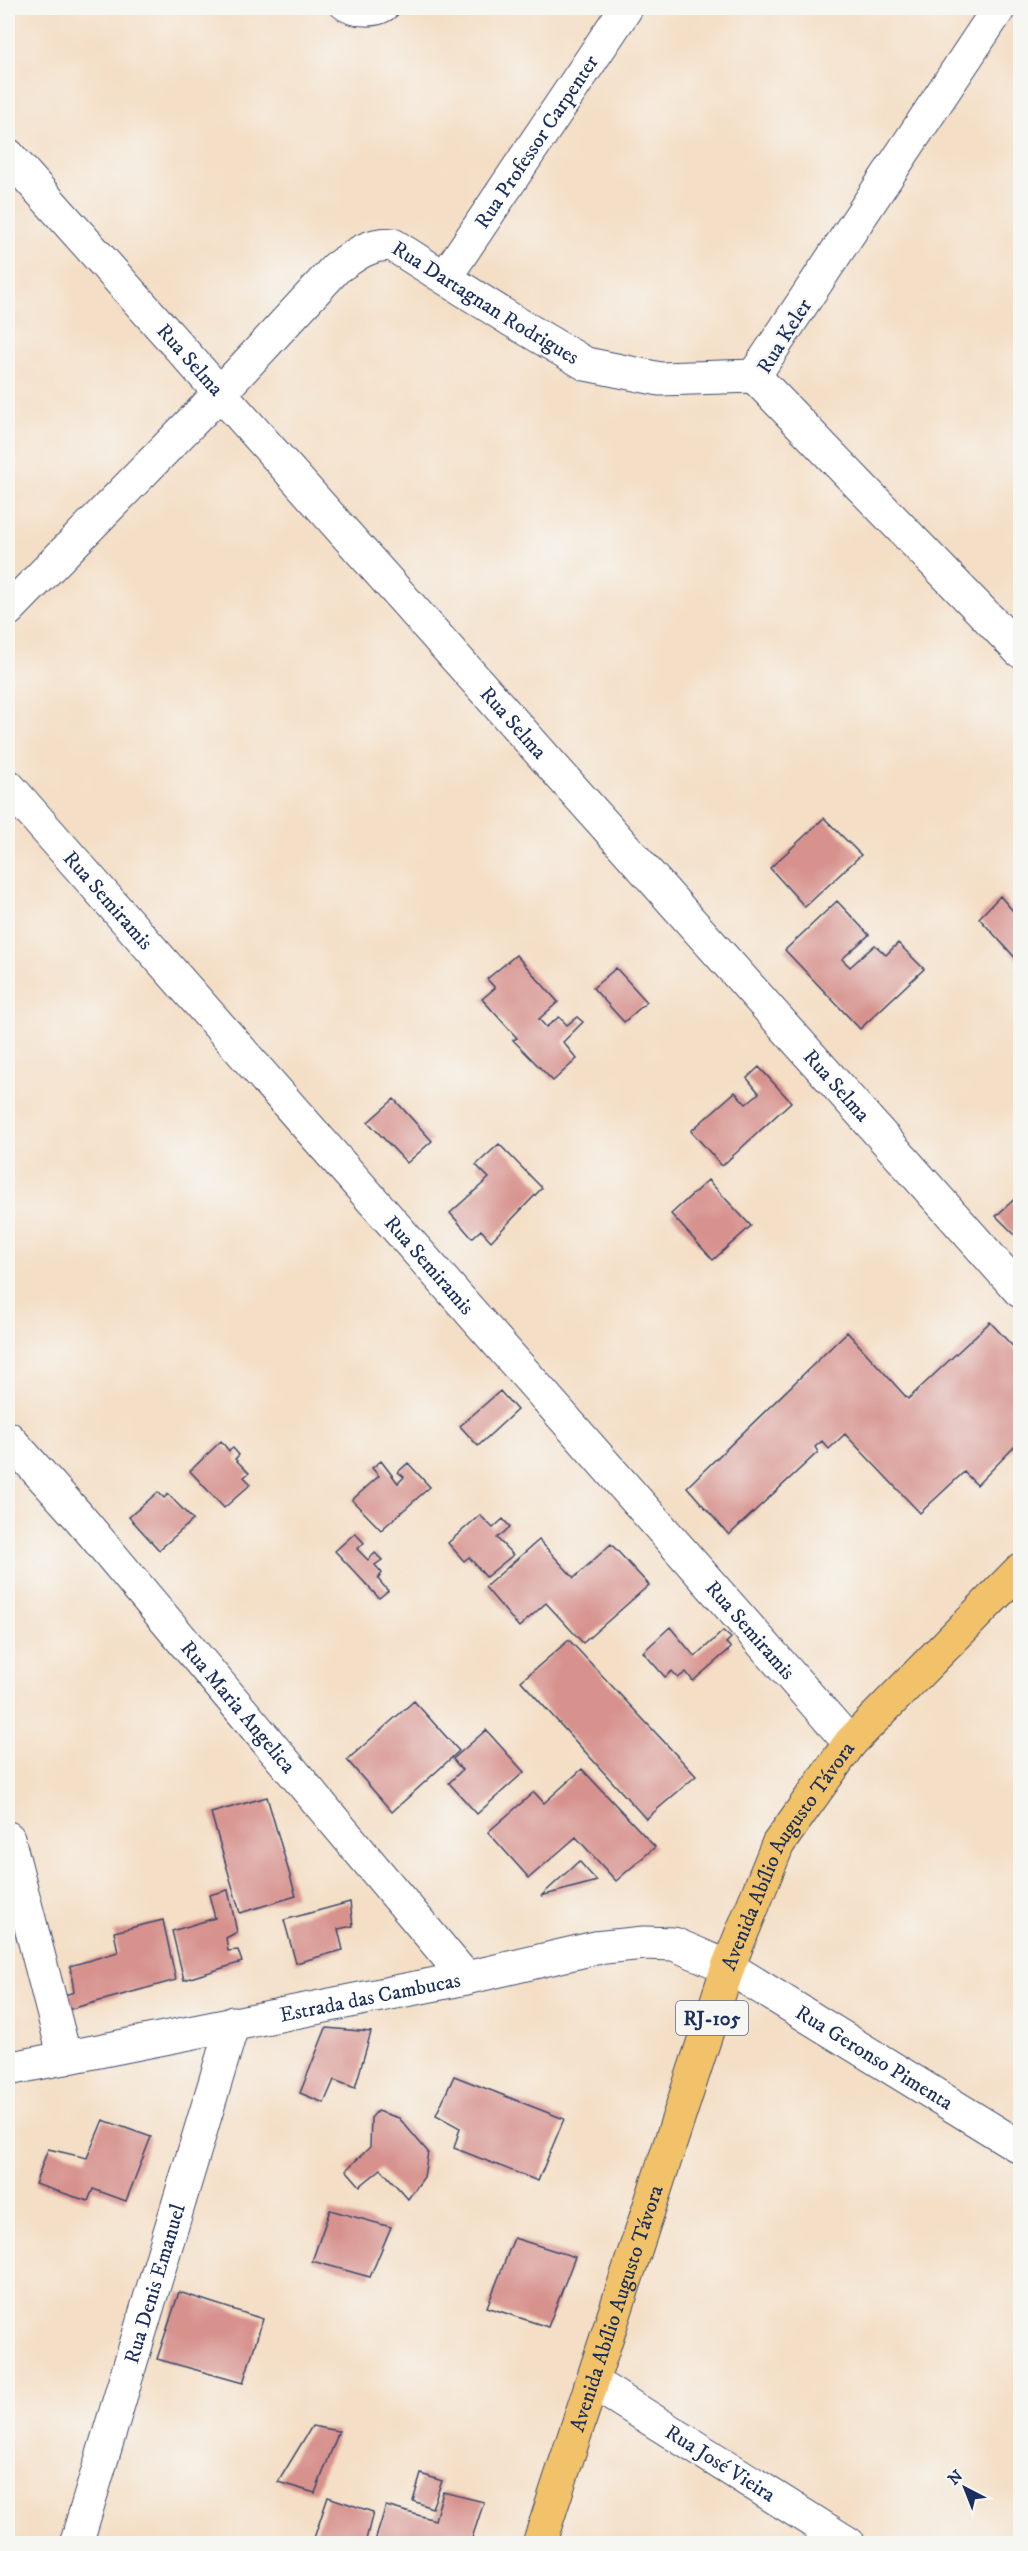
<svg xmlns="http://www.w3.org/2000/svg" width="1028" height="2551" font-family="'IM FELL DW Pica',serif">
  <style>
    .building { fill: #d7928d }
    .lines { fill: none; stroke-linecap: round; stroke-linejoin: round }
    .service-casing { stroke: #3c496d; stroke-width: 20 }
    .minor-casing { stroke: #3c496d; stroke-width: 35 }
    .tertiary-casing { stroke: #3c496d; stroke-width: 35 }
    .primary-casing { stroke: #3c496d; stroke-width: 35 }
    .service { stroke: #fff; stroke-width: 18 }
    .minor { stroke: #fff; stroke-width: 33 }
    .tertiary { stroke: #fff; stroke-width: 33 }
    .primary { stroke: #f2c26a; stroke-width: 33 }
    .labels { text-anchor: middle; stroke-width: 4.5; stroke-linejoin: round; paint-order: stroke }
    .shield { fill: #f6f6f2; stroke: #5d6b8a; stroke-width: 1.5 }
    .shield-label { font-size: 20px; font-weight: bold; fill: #1b2f5e }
    .street-label { font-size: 21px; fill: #1b2f5e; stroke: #f6f6f2 }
  </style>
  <rect width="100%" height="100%" fill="#f6f6f2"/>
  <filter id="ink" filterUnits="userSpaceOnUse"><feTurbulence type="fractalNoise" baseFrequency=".0167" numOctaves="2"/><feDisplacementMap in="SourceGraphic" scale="12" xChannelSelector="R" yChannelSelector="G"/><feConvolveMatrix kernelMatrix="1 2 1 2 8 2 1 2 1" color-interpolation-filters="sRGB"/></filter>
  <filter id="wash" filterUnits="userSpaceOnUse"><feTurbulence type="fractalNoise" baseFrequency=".008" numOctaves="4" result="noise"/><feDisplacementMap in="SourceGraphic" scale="24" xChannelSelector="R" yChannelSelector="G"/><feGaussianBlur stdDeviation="1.35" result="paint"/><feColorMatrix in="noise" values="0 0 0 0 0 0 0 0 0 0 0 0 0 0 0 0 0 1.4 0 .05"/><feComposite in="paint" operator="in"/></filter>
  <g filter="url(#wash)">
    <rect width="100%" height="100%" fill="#f4dec5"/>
    <g id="blocks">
      <path class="building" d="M824,818L861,855L805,907L770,868Z
        M1000,896L1020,919V963L979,918Z
        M837,901L869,935L842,959L850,967L875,945L886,955L898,943L924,969L860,1029L785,950Z
        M516,955L558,1002L539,1019L546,1027L559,1017L567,1025L577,1017L583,1022L563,1042L577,1059L553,1081L513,1040L517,1038L482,999L495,988L487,979Z
        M616,968L647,1002L624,1022L593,988Z
        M759,1067L791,1102L722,1166L691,1131L735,1092L746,1104L759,1093L747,1078Z
        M394,1099L432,1141L407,1163L368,1122Z
        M499,1144L542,1188L491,1241L481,1230L472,1238L450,1213L489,1178L476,1165Z
        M708,1180L751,1226L713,1260L671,1214Z
        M1020,1194V1240L996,1216Z
        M990,1322L1020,1354V1441L977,1485L964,1472L920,1513L845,1434L829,1449L822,1441L815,1447L818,1452L729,1535L687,1487L847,1332L908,1399Z
        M500,1391L517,1410L478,1446L460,1426Z
        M221,1441L229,1451L233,1448L239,1455L235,1459L249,1473L244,1477L251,1484L224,1508L190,1471Z
        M381,1461L398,1483L404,1477L398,1472L408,1463L430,1487L381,1530L352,1500L379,1476L372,1468Z
        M158,1492L164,1498L168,1494L193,1520L159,1550L129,1517Z
        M480,1515L493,1528L503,1519L510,1527L497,1538L513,1555L486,1577L469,1557L464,1561L448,1543Z
        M355,1533L364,1543L357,1549L368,1560L375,1553L382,1560L375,1565L382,1573L378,1579L388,1591L379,1598L335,1551Z
        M539,1540L574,1578L611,1544L649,1585L583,1643L546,1603L519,1627L485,1587Z
        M670,1627L695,1657L723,1631L731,1638L726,1643L731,1648L693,1681L686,1672L678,1678L672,1671L665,1677L643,1652Z
        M569,1640L696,1776L646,1819L521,1681Z
        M414,1701L459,1751L392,1812L347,1760Z
        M486,1730L524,1772L477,1814L449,1783L462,1770L453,1759Z
        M582,1769L655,1847L616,1881L576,1837L529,1878L488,1832L534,1792L544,1803Z
        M267,1797L296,1896L240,1913L211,1813Z
        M579,1861L597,1881L541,1896Z
        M228,1890L237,1932L226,1938L228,1951L238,1950L242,1962L184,1980L172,1931L215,1918L209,1895Z
        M350,1902L353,1926L338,1929L343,1950L296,1963L284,1920Z
        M163,1920L176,1980L67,2010L62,1996L74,1992L70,1966L118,1952L114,1932Z
        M326,2028L371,2032L355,2088L334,2080L324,2103L300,2093Z
        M454,2076L564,2119L538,2181L454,2148L460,2128L436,2115Z
        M377,2111L399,2118L428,2152L424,2177L408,2199L381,2169L360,2186L346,2170L370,2147L371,2118Z
        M103,2120L151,2137L126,2201L93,2189L88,2201L35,2184L48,2149L87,2158Z
        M330,2210L391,2227L370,2277L312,2261Z
        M514,2238L575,2257L548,2327L487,2307Z
        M179,2292L263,2319L243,2383L157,2359Z
        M312,2426L339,2431L315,2493L278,2482Z
        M421,2474L442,2481L432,2508L413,2501Z
        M443,2492L484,2502L470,2544H374L386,2506L435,2520Z
        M328,2497L373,2512L365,2544H312Z"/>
    </g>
  </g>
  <g filter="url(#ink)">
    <use href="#blocks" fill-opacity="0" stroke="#3c496d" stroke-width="1.5"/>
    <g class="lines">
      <defs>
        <path id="service" d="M339,8C351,19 380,20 391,8"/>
        <g id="minor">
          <path d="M999,8L754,376L1020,651"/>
          <path id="s1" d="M8,155L1020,1291"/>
          <path id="s2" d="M446,276L626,8"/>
          <path id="s3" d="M8,610L220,393L336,268C354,256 370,242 393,245L513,321L586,364L660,379L754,376"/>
          <path id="s4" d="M8,786L850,1743"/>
          <path id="s5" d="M8,1438L79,1517L466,1978"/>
          <path d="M8,1838L65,2058"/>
          <path id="s6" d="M728,1967L1020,2147"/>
          <path id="s7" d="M592,2382L849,2544"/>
          <path id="s8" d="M76,2544L233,2023"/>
        </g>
        <g id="tertiary">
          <path id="s9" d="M8,2069L466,1978L595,1948L644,1943L674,1944L728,1967"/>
        </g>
        <g id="primary">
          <path id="s10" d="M539,2544L728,1967L778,1844L850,1743L1020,1570"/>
        </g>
      </defs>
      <use href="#service" class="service-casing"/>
      <use href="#minor" class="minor-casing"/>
      <use href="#tertiary" class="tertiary-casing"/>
      <use href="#primary" class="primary-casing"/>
      <use href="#service" class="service"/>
      <use href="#minor" class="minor"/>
      <use href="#tertiary" class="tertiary"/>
      <use href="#primary" class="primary"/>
    </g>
  </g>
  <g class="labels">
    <rect class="shield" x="676" y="2001" width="72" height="34" rx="4.5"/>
    <g class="shield-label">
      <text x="712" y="2025">RJ-105</text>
    </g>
    <g class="street-label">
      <text dy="7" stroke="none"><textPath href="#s2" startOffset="162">Rua Professor Carpenter</textPath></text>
      <text dy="7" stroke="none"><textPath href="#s3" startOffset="646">Rua Dartagnan Rodrigues</textPath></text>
      <text transform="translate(784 336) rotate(-58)" y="7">Rua Keler</text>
      <text dy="7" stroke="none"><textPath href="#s1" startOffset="274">Rua Selma</textPath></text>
      <text dy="7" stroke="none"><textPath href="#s1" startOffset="760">Rua Selma</textPath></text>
      <text dy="7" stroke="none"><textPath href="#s4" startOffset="152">Rua Semiramis</textPath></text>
      <text dy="7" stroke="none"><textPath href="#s1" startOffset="1246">Rua Selma</textPath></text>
      <text dy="7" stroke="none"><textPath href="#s4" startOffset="638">Rua Semiramis</textPath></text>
      <text dy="7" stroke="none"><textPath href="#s4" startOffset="1124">Rua Semiramis</textPath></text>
      <text dy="7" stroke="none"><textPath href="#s5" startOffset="354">Rua Maria Angelica</textPath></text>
      <text dy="7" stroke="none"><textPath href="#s10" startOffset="734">Avenida Abílio Augusto Távora</textPath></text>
      <text dy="7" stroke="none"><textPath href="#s9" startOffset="369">Estrada das Cambucas</textPath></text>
      <text dy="7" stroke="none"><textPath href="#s6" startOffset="172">Rua Geronso Pimenta</textPath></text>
      <text dy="7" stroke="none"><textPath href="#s8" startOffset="272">Rua Denis Emanuel</textPath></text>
      <text dy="7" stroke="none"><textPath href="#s10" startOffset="248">Avenida Abílio Augusto Távora</textPath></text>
      <text dy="7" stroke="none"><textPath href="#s7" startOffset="152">Rua José Vieira</textPath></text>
    </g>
  </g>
  <rect width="1028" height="2551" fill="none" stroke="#f6f6f2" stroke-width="30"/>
  <g transform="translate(965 2488) rotate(318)" stroke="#f6f6f2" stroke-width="4.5" paint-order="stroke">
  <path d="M0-4.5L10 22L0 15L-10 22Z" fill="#1b2f5e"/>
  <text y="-9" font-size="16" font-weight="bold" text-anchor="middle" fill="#1b2f5e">N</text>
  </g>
</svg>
